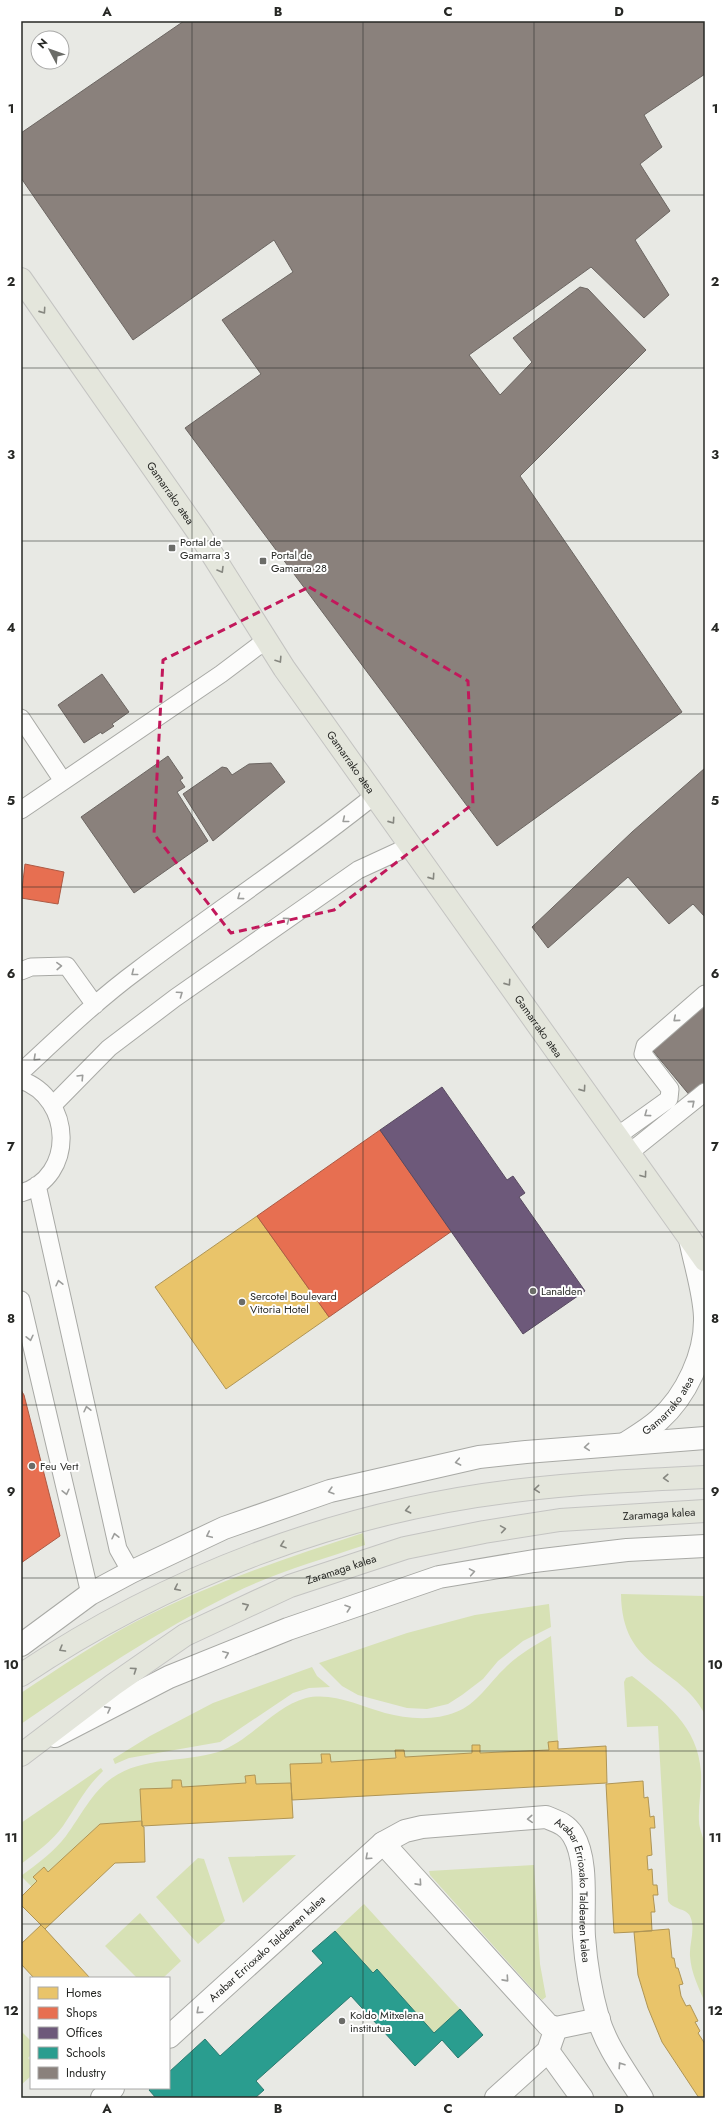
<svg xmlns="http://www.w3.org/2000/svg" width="726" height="2119" font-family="Jost,sans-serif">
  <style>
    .green { fill: #d7e1b5 }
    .homes { fill: #e9c46a; stroke: #af9555 }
    .shops { fill: #e76f51; stroke: #ad5a44 }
    .offices { fill: #6d597a; stroke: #584a60 }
    .schools { fill: #2a9d8f; stroke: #297a6f }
    .industry { fill: #8a817c; stroke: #6c6662 }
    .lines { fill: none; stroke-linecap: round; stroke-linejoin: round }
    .service-casing { stroke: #a8a9a5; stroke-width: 19 }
    .pedestrian-casing { stroke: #a8a9a5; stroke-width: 24 }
    .minor-casing { stroke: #a8a9a5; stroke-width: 24 }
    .primary-casing { stroke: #c4c4c2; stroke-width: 24 }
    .service { stroke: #fcfcfb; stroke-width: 17 }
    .pedestrian { stroke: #fcfcfb; stroke-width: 22 }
    .minor { stroke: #fcfcfb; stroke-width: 22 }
    .primary { stroke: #e4e6dc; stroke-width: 22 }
    .oneway { stroke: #868780 }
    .oneway2 { stroke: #9c9d9b }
    .marked { fill: none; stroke: #c2185b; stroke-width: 3; stroke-dasharray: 8 5; stroke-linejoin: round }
    .grid { fill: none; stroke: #272825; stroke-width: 1; stroke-opacity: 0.55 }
    .poi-dot { fill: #6b6c68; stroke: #fff; stroke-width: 1.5 }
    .labels { text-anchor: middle; stroke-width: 4; stroke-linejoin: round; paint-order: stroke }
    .street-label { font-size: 11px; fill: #272825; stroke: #fff }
    .poi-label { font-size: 11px; fill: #272825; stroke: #fff; text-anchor: start }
    .neatline { fill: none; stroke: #272825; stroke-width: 1.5 }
    .grid-label { font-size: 13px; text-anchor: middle; font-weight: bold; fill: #272825 }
  </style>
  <rect width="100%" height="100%" fill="#e8e9e4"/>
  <path class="green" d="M363,1533L365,1545C320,1560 274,1573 232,1594C158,1631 89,1677 21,1724V1693C59,1668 97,1642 137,1621C209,1584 286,1558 363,1533Z
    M621,1594L705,1596V1714C677,1663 622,1670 621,1594Z
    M549,1604L551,1627L523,1641L498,1661L483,1679L462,1695L448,1704L427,1709L407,1708L358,1695L342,1686L319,1663L407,1633L475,1615Z
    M551,1636L558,1741L549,1742V1750L480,1753L479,1745H472V1753L405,1757L404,1750H396V1758L331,1762L330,1754L321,1755L322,1763L290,1765L291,1783L256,1784L255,1775L245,1776L246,1783L182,1787L181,1780H172V1788L141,1789L142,1821L100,1824L48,1872L44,1867L33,1877L37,1881L32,1887L21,1876C37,1864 54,1852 66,1836C80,1817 92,1792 112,1778C144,1756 183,1763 218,1752C251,1741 273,1707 306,1698C333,1692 360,1706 385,1713C407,1719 435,1721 456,1712C476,1705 490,1682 505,1668C518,1655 535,1645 551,1636Z
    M312,1667L317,1676L330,1687L309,1688L293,1693L220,1742L129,1758L115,1764L113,1759L150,1736L213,1703Z
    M632,1676C665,1702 698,1726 701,1772C702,1788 698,1805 699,1821C699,1828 703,1837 705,1844V2003C699,1988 691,1973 690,1956C689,1944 696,1929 690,1916C686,1908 673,1910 668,1901L658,1726L627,1727L624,1682L626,1678Z
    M101,1768L103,1771C86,1787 76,1807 63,1826C52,1841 36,1853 21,1864V1823Z
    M296,1855L243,1903L228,1857Z
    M198,1858L204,1859L225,1921L198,1944L156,1897Z
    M534,1865L540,1964L546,1997L542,2000L430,1875L429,1871Z
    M364,1904L460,2009L434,2033L377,1969L373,1973L335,1931Z
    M140,1913L181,1961L163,1978H137L105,1946Z
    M21,2031L31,2041V2055L28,2058L31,2061V2076L21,2085Z"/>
  <path class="homes" d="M257,1216L329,1317L226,1389L155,1287Z
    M558,1741V1749L606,1746L607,1783L292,1800L290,1764L322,1763L321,1754H330L331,1762L396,1758L395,1750H404L405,1757L472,1753V1745H480V1753L549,1750L548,1742Z
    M255,1775L256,1784L291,1783L293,1818L142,1826L140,1789L172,1788V1780H181L182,1787L246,1783L245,1776Z
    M643,1781L644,1798L648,1797L650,1817L654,1816L655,1828H650L652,1855L647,1856L648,1870L652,1869L653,1885H657L658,1895H653L655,1912H651L652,1931L614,1933L606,1784Z
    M142,1821V1826L144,1827L145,1862L115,1863L45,1929L21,1905V1897L37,1881L33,1877L44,1867L48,1872L100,1824Z
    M41,1925L45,1929L90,1978H34L21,1964V1944Z
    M669,1929L672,1958H674L676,1968H678L683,1984L679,1985L681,1996L686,2006L690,2005L698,2021L695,2022L700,2031L698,2033L705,2044V2098H699L662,2042L648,2008L638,1975L634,1932Z"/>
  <path class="shops" d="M25,864L64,872L58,904L21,898Z
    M380,1130L452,1231L329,1317L257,1216Z
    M21,1390L24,1395L60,1536L21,1563Z"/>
  <path class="offices" d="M442,1087L507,1180L513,1176L525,1193L519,1197L585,1291L523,1334L380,1130Z"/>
  <path class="schools" d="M335,1931L373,1973L377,1969L434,2033L460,2009L483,2035L458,2058L442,2040L415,2066L351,1996L256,2081L264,2090L255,2098H156L149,2090L151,2088H169V2072L205,2039L220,2056L323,1963L312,1951Z"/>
  <path class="industry" d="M184,21H705V74L644,115L662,147L640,164L670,211L635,240L669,295L644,318L591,267L469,355L500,395L532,362L513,338L580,287L588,289L646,350L520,476L682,712L497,846L185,428L261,374L222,320L293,272L274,240L133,340L21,178V133Z
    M102,674L129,712L112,724L114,726L102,734L101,732L84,743L58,705Z
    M168,756L183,778L180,780L185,787L177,792L208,841L134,893L81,817Z
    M271,763L285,782L213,841L183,794L222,767L227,768L232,775L249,764Z
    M705,768V917L693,904L669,924L628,877L548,948L532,927L632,832Z
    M705,1005V1085L691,1097L653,1051Z"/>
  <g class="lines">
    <defs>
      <path id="service" d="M21,718L63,781
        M21,810L221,674L266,640
        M21,971L31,967L67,966L95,1005
        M21,1072C59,1037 96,1001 138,970C216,911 298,857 375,795
        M21,1080C73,1098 76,1177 21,1193
        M53,1105L109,1048L175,998L358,870L410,846
        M616,1137L669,1099L670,1089L643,1054L645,1046L705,994
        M629,1153L705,1092
        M37,1185L118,1549L131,1572
        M21,1300L90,1594"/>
      <path id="pedestrian" d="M548,2051L582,2098"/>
      <g id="minor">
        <path id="s1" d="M626,1443C637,1436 649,1429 659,1420C686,1396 706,1354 705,1317C704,1291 695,1265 690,1239"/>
        <path d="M21,1645L90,1594L131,1572L224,1528L330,1491L479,1457L526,1452L705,1438"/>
        <path d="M55,1736L169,1677L288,1629L439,1577L534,1561L627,1550L705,1546"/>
        <path d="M383,1843L548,2025L556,2028L599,2019"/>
        <path id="s2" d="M169,2037L383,1843L405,1831L422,1827L546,1817C558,1822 566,1824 573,1835C589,1861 582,1907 584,1937C586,1964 591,1993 598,2018C607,2048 626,2072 642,2098"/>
        <path d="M102,2098L113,2088"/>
        <path d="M496,2098L548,2051L556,2028"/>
      </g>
      <g id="primary">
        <path id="s3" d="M21,279L200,535L284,668L705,1260"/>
        <path d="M21,1675C167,1577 338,1512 513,1491C577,1483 641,1480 705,1477"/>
        <path id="s4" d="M21,1755L113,1685L185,1635L290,1586L405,1548L484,1532L560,1520L705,1511"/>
      </g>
    </defs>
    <use href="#service" class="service-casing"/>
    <use href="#pedestrian" class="pedestrian-casing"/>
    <use href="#minor" class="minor-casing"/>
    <use href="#primary" class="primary-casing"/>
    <use href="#service" class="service"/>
    <use href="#pedestrian" class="pedestrian"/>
    <use href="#minor" class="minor"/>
    <use href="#primary" class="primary"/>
  </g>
  <defs><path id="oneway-chevron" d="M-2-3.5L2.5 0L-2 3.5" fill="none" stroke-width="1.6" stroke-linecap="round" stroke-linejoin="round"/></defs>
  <g class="oneway">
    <use href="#oneway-chevron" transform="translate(43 311) rotate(55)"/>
    <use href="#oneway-chevron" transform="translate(221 570) rotate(59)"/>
    <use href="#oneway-chevron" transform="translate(279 660) rotate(57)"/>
    <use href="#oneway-chevron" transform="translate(392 821) rotate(55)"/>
    <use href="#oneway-chevron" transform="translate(432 877) rotate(55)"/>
    <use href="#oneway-chevron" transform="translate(508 983) rotate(55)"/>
    <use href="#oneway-chevron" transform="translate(583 1089) rotate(55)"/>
    <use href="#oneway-chevron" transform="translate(644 1175) rotate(54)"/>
    <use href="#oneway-chevron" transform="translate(666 1478) rotate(177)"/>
    <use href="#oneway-chevron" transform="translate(537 1489) rotate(175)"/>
    <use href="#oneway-chevron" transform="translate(408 1510) rotate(167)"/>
    <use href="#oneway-chevron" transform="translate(503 1529) rotate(-9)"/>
    <use href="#oneway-chevron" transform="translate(283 1545) rotate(161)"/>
    <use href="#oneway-chevron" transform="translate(177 1588) rotate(154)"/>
    <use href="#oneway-chevron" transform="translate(246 1606) rotate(-24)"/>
    <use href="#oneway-chevron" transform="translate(62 1649) rotate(150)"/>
    <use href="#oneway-chevron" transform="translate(134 1670) rotate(-34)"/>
  </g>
  <g class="oneway2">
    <use href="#oneway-chevron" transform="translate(345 820) rotate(141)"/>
    <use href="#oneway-chevron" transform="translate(240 897) rotate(144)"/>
    <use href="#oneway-chevron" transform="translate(287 920) rotate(-35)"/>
    <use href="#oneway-chevron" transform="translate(59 966) rotate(-2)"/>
    <use href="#oneway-chevron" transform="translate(134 973) rotate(142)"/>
    <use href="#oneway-chevron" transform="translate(180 994) rotate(-35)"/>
    <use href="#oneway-chevron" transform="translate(676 1019) rotate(139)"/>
    <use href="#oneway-chevron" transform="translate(36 1058) rotate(137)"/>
    <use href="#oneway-chevron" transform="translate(81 1077) rotate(-46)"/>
    <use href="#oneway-chevron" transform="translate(692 1103) rotate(-40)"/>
    <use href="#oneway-chevron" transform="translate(647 1114) rotate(144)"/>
    <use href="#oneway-chevron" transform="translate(59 1283) rotate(-103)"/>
    <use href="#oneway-chevron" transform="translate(30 1338) rotate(77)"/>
    <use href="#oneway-chevron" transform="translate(87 1409) rotate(-103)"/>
    <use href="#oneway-chevron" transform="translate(587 1447) rotate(175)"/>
    <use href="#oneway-chevron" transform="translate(458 1462) rotate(169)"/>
    <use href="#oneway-chevron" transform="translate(331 1491) rotate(164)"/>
    <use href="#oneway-chevron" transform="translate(66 1492) rotate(77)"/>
    <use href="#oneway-chevron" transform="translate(209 1535) rotate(155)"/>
    <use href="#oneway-chevron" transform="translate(115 1536) rotate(-103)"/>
    <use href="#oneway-chevron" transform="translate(472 1572) rotate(-10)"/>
    <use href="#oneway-chevron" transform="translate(348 1608) rotate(-19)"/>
    <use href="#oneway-chevron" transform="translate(226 1654) rotate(-22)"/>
    <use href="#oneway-chevron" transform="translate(108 1709) rotate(-28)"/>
    <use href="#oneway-chevron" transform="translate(530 1819) rotate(176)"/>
    <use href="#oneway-chevron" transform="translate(368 1857) rotate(138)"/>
    <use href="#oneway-chevron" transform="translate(419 1883) rotate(48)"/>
    <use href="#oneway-chevron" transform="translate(506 1979) rotate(48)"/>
    <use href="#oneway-chevron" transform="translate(199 2011) rotate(138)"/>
    <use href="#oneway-chevron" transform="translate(621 2065) rotate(-123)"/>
  </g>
  <path class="marked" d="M309,587L468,681L473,804L334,910L231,933L154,834L163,660Z"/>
  <path class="grid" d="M192,21V2098M363,21V2098M534,21V2098M21,195H705M21,368H705M21,541H705M21,714H705M21,887H705M21,1060H705M21,1232H705M21,1405H705M21,1578H705M21,1751H705M21,1924H705"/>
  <g class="poi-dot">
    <rect x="168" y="544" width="8" height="8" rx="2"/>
    <rect x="259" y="557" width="8" height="8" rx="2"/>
    <circle cx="533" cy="1291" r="4"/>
    <circle cx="242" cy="1302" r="4"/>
    <circle cx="32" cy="1466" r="4"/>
    <circle cx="342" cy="2021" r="4"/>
  </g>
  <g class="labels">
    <g class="street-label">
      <text dy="4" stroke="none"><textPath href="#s3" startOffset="261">Gamarrako atea</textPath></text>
      <text dy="4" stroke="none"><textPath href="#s3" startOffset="585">Gamarrako atea</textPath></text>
      <text dy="4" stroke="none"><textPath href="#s3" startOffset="909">Gamarrako atea</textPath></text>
      <text dy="4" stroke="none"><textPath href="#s1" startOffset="57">Gamarrako atea</textPath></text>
      <text dy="4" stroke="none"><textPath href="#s4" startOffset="697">Zaramaga kalea</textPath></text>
      <text dy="4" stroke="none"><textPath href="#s4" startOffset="373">Zaramaga kalea</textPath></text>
      <text dy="4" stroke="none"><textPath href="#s2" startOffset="542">Arabar Errioxako Taldearen kalea</textPath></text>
      <text dy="4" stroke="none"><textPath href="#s2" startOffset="132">Arabar Errioxako Taldearen kalea</textPath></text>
    </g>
    <g class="poi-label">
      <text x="180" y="546">Portal de<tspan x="180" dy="13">Gamarra 3</tspan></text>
      <text x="271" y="559">Portal de<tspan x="271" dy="13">Gamarra 28</tspan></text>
      <text x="541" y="1295">Lanalden</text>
      <text x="250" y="1300">Sercotel Boulevard<tspan x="250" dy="13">Vitoria Hotel</tspan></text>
      <text x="40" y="1470">Feu Vert</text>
      <text x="350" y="2019">Koldo Mitxelena<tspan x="350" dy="13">institutua</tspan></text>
    </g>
  </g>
  <rect width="726" height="2119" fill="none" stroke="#ffffff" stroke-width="44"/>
  <rect x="30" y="1977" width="140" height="112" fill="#ffffff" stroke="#a9a9a8"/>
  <rect x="38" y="1987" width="20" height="12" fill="#e9c46a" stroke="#a9a9a8"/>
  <text x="66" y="1997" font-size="12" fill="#272825">Homes</text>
  <rect x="38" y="2007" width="20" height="12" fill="#e76f51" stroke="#a9a9a8"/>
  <text x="66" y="2017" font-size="12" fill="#272825">Shops</text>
  <rect x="38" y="2027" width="20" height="12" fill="#6d597a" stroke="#a9a9a8"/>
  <text x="66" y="2037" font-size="12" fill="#272825">Offices</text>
  <rect x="38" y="2047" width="20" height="12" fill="#2a9d8f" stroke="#a9a9a8"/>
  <text x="66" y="2057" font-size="12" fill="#272825">Schools</text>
  <rect x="38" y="2067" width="20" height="12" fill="#8a817c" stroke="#a9a9a8"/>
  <text x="66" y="2077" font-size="12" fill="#272825">Industry</text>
  <g transform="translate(50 50) rotate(311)"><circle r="19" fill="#ffffff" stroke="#a9a9a8"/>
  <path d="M0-3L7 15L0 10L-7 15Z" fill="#6b6c68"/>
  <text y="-6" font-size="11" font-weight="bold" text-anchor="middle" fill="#272825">N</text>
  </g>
  <rect x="22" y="22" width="682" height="2075" class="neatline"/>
  <g class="grid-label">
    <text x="107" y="16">A</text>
    <text x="278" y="16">B</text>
    <text x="448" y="16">C</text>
    <text x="619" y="16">D</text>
    <text x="11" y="113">1</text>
    <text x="715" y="113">1</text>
    <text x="11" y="286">2</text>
    <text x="715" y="286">2</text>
    <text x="11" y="459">3</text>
    <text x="715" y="459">3</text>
    <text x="11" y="632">4</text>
    <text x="715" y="632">4</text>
    <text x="11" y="805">5</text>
    <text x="715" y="805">5</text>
    <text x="11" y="978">6</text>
    <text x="715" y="978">6</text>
    <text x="11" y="1151">7</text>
    <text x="715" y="1151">7</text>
    <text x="11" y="1323">8</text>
    <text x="715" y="1323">8</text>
    <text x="11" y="1496">9</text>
    <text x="715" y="1496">9</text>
    <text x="11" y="1669">10</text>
    <text x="715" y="1669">10</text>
    <text x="11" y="1842">11</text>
    <text x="715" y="1842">11</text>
    <text x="11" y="2015">12</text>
    <text x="715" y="2015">12</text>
    <text x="107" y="2113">A</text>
    <text x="278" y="2113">B</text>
    <text x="448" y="2113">C</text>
    <text x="619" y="2113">D</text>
  </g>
</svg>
